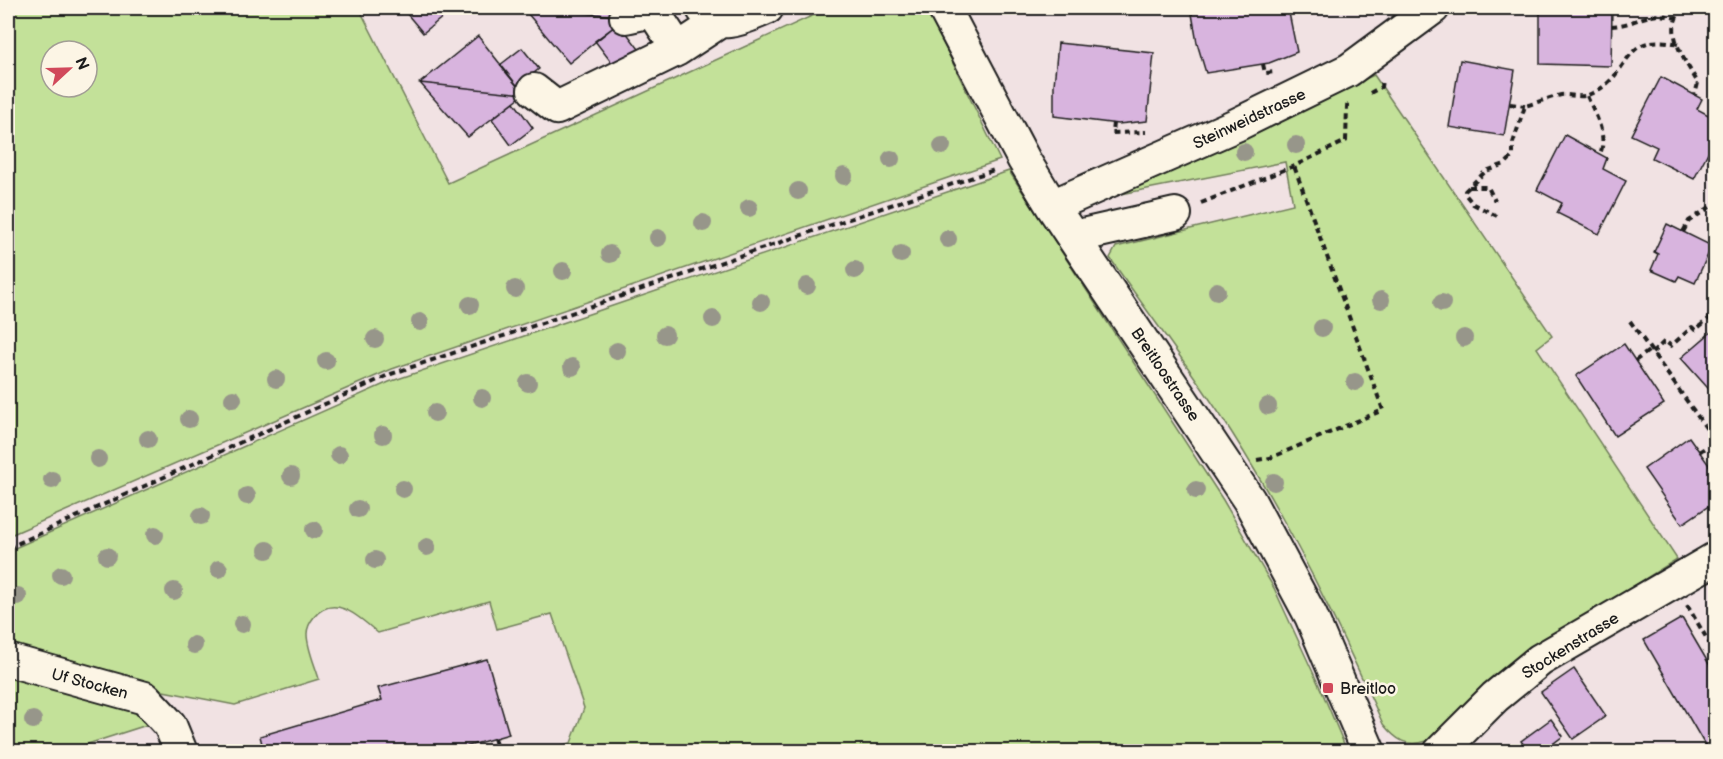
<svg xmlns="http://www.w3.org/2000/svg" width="1723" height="759" font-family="'Balsamiq Sans',sans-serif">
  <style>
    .green { fill: #c3e199; stroke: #707e5a; stroke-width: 1.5; fill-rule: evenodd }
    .building { fill: #d8b4de; stroke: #1c1c1c; stroke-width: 1.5 }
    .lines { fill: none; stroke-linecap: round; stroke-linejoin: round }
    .minor-casing { stroke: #1c1c1c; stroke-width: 36 }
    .path { stroke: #1c1c1c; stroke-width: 4; stroke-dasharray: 6 4.5; stroke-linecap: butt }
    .minor { stroke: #fcf5e5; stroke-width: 32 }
    .tree { fill: #97968a }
    .poi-dot { fill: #d1495b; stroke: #fcf5e5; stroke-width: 2 }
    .labels { text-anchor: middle; stroke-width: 5; stroke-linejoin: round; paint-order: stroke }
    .street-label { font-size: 16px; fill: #1c1c1c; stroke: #fcf5e5 }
    .poi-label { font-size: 16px; fill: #1c1c1c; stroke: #fcf5e5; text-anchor: start }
  </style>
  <rect width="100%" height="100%" fill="#f1e2e3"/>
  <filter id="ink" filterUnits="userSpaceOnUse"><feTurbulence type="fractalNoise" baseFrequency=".0167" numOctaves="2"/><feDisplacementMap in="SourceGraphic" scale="12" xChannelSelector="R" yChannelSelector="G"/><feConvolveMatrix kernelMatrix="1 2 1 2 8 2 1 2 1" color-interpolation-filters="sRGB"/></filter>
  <g filter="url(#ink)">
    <path class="green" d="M8,8H359L448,183L829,8H926L1000,160L392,369L8,536ZM51,51H87V87H51Z
      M1374,75L1552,336L1537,348L1677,559L1513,662L1427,741C1407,748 1396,740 1383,724C1338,624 1291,526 1232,433C1194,373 1150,316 1110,258L1116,247L1293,204L1285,162L1101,198Z
      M1009,171L1223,500L1274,588L1323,694L1347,751H541L571,743L584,708L552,614L497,629L489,601L378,633C361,619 335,592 314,617C310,622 307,627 307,634C307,648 315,665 319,679L235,705L158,690L8,648V551L389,382Z
      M8,666L139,704L153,723L66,751H8Z"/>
    <path class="building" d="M402,8H454L423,33Z
      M523,8H535L626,17L569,63Z
      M535,8H619L626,17Z
      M1191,8H1288L1297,52L1269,63L1206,73L1197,43Z
      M1540,8H1612L1611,66L1540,64Z
      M619,23L639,49L615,67L595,41Z
      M478,36L524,94L420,83Z
      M1058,43L1154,53L1147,121L1118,124L1054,116V85Z
      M522,48L539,69L517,86L500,65Z
      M1460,60L1515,70L1504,136L1449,127Z
      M1661,77L1702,99L1697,109L1716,119V137L1694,179L1652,158L1657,147L1631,135Z
      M420,83L524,94L468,137Z
      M514,102L533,128L511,145L492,119Z
      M1565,135L1607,158L1603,169L1626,181L1599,234L1557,213L1562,203L1537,190Z
      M1667,224L1712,246L1695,283L1679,276L1676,281L1651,270L1658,254L1654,252Z
      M1716,328V395L1715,396L1681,358Z
      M1624,344L1664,404L1615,436L1576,376Z
      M1689,437L1716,475V501L1682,524L1644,469Z
      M1682,618L1716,676V752H1709L1644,640Z
      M487,659L509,734L448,752H421L420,747L406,752H264L260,736L382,700L378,688Z
      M1574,669L1606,716L1573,739L1541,692Z
      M1551,719L1563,736L1542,752H1529L1521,741Z"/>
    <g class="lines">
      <defs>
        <path id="minor" d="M944,8L1024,160L1052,206L1249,500L1311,616L1369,752
          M703,9C719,33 747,16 767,8
          M626,17L653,11L678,49
          M534,90L557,108L678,49L719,22
          M1052,206L1236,125L1349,70L1433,8
          M1073,237L1175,214
          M8,660L145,698L170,725L181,752
          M1440,752L1495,697L1540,660L1716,558"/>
      </defs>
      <use href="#minor" class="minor-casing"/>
      <path class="path" d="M1684,8C1660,28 1686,62 1698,83L1695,95
        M1461,14L1468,8
        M1611,26C1639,25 1644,9 1676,18
        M1263,64L1265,73L1276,72
        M1370,93L1381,87L1382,80
        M1587,96C1595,114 1608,135 1600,154
        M1510,104L1525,106
        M1113,123L1112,133L1146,132
        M1469,187H1488L1495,201
        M1201,203L1294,166L1346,141L1347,106L1353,103
        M1497,216L1473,204L1465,194V191L1486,171L1505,164L1513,156V143L1525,106C1536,103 1548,98 1561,95C1569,94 1580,98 1588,95C1634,77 1619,30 1678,44
        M1683,232L1689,221L1716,203
        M1630,321L1716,442
        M1652,353L1665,341L1671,346L1692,327L1695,330L1716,313
        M1635,361L1650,350
        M1699,452L1715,441
        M1257,460L1270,458L1383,410L1294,166
        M8,548L391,374L997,169
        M1687,605L1716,654
        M494,738L498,752"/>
      <use href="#minor" class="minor"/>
    </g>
    <g class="tree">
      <circle cx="1296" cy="145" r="9"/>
      <circle cx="942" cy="146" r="9"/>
      <circle cx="1244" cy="152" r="9"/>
      <circle cx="891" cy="159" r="9"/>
      <circle cx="844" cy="176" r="9"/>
      <circle cx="798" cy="191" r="9"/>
      <circle cx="749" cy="208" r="9"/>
      <circle cx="703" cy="223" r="9"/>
      <circle cx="658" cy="238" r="9"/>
      <circle cx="948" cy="239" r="9"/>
      <circle cx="610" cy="254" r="9"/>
      <circle cx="901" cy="254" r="9"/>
      <circle cx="855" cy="270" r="9"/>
      <circle cx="563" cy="271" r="9"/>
      <circle cx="807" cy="286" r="9"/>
      <circle cx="515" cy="289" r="9"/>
      <circle cx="1217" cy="291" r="9"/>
      <circle cx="1381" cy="300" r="9"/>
      <circle cx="761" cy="302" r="9"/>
      <circle cx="1442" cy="303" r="9"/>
      <circle cx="470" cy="305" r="9"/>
      <circle cx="713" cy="319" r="9"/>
      <circle cx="420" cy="322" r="9"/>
      <circle cx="1322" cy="328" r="9"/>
      <circle cx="665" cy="335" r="9"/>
      <circle cx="1464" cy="338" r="9"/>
      <circle cx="375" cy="339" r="9"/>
      <circle cx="617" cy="351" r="9"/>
      <circle cx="326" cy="361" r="9"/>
      <circle cx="572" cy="367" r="9"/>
      <circle cx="276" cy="379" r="9"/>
      <circle cx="1355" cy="382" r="9"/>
      <circle cx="528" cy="383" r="9"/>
      <circle cx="482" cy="398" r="9"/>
      <circle cx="233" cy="399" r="9"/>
      <circle cx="1268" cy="406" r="9"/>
      <circle cx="435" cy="413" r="9"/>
      <circle cx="189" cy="419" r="9"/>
      <circle cx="383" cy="435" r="9"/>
      <circle cx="148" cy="439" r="9"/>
      <circle cx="339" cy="455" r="9"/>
      <circle cx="98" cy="459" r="9"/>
      <circle cx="291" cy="476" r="9"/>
      <circle cx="52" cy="480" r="9"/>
      <circle cx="1274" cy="482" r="9"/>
      <circle cx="403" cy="489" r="9"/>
      <circle cx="1196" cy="490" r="9"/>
      <circle cx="247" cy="496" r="9"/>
      <circle cx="358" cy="509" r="9"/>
      <circle cx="201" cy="516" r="9"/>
      <circle cx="314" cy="530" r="9"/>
      <circle cx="155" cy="535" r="9"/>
      <circle cx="427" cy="547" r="9"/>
      <circle cx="267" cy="550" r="9"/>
      <circle cx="107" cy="556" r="9"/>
      <circle cx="375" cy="560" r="9"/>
      <circle cx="219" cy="569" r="9"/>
      <circle cx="61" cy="575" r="9"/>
      <circle cx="174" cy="591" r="9"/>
      <circle cx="18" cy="596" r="9"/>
      <circle cx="242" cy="624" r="9"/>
      <circle cx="194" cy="645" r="9"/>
      <circle cx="33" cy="720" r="9"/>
    </g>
  </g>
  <rect class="poi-dot" x="1322" y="682" width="12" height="12" rx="3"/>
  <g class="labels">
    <g class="street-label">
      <text transform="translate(1249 118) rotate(-25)" y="6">Steinweidstrasse</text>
      <text transform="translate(1166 374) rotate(56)" y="6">Breitloostrasse</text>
      <text transform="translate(1570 645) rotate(-32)" y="6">Stockenstrasse</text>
      <text transform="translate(90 683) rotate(15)" y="6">Uf Stocken</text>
    </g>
    <g class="poi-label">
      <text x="1340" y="694">Breitloo</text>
    </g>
  </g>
  <rect width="1723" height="759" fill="none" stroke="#fcf5e5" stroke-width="30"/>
  <rect x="15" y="15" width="1693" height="729" fill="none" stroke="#1c1c1c" stroke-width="2" filter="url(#ink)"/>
  <g transform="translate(69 69) rotate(68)"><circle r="28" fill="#fcf5e5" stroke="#a29e95" stroke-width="1.5"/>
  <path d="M0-4.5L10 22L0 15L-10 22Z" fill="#d1495b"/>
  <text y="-9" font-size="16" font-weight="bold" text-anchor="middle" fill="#1c1c1c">N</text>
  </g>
</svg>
